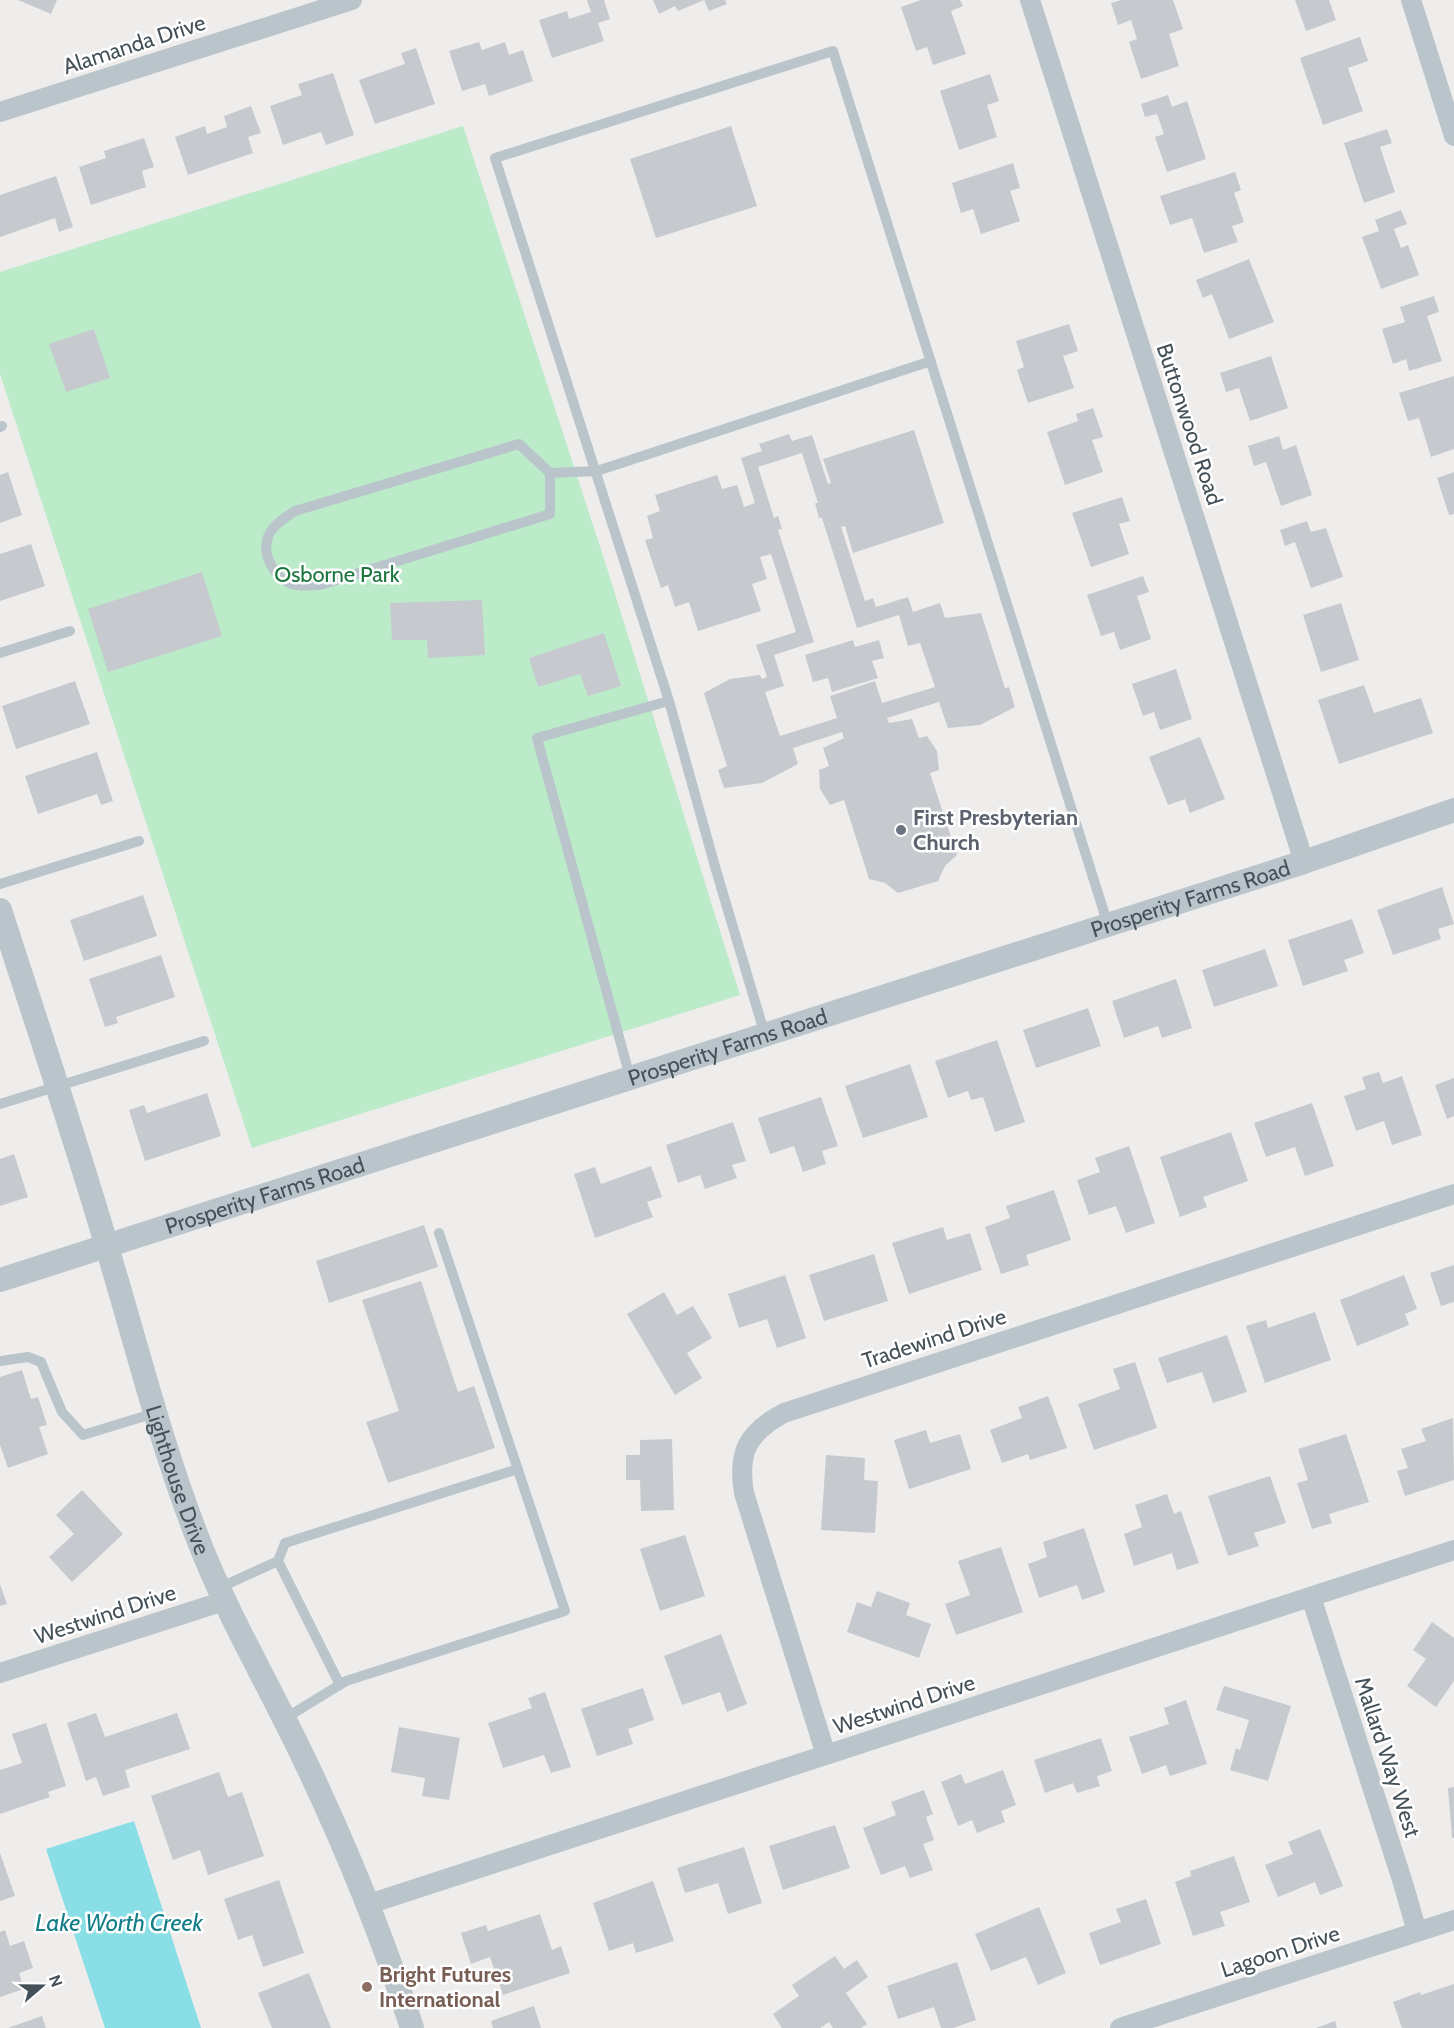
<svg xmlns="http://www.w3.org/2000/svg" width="1454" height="2028" font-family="Cabin,sans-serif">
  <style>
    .green { fill: #bbebc8 }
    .water { fill: #8adee6 }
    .building { fill: #c6cacf; fill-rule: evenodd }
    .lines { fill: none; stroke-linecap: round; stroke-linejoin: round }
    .service { stroke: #bac5cb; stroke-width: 10 }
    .minor { stroke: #bac5cb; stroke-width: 20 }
    .tertiary { stroke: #bac5cb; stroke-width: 24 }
    .worship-dot { fill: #6b7280; stroke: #fff; stroke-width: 2 }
    .education-dot { fill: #8d6e63; stroke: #fff; stroke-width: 2 }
    .labels { text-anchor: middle; stroke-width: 5; stroke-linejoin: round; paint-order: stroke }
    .street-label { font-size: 22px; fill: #455158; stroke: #fff }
    .park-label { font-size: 22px; fill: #1b753d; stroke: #fff }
    .worship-label { font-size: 22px; font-weight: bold; fill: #5b616d; stroke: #fff; text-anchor: start }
    .education-label { font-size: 22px; font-weight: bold; fill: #785e54; stroke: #fff; text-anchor: start }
    .water-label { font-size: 24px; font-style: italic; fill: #137e88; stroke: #fff }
  </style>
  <rect width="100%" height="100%" fill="#efecec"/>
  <path class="green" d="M463,126L606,565L740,995L252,1148L0,374V272Z"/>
  <path class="water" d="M134,1821L201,2028H105L46,1849Z"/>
  <path class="building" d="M18,0H57L51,14Z
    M587,0H604L610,19L598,23L604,41L552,58L539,20L567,11L569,19L591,12Z
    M653,0H704L678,11L675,6L659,14Z
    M704,0H725L727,4L709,11Z
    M921,0H960L963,6L951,11L966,54L933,65L927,47L916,51L901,7Z
    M1121,0H1173L1183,29L1169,34L1179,66L1141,79L1129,42L1137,39L1131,20L1118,25L1111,3Z
    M1295,0H1329L1336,20L1306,31Z
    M1360,37L1368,61L1348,68L1363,111L1323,125L1300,58Z
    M479,42L482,50L505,42L509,55L523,50L533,81L489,96L485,84L462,91L449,51Z
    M416,48L435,104L375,124L359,80L405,64L401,53Z
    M333,73L354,135L326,145L321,132L283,145L270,106L302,95L298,84Z
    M990,74L999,101L987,105L997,137L959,150L940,91Z
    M1168,95L1172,107L1187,101L1206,159L1167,172L1155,137L1164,134L1157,114L1145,117L1141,104Z
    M251,106L261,133L248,137L253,153L188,175L175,137L205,126L207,134L227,127L224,116Z
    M731,126L757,206L656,238L630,159Z
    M1387,129L1392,143L1380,147L1395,192L1364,203L1344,143Z
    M144,138L154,167L142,171L146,187L91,205L79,167L106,158L104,151Z
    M1013,163L1020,188L1010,191L1020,221L981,234L973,209L961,213L952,183Z
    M1235,172L1241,190L1234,193L1244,222L1232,226L1238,242L1204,253L1192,218L1170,225L1160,196Z
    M56,176L73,227L59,232L55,218L0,237V195Z
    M1401,210L1407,224L1394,229L1401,248L1408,245L1419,275L1381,289L1362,237L1379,231L1375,220Z
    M1249,259L1274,322L1229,339L1212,294L1203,298L1196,280Z
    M1434,296L1439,312L1427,316L1442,361L1409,371L1406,359L1393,364L1382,329L1405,322L1400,307Z
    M1069,324L1078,351L1063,356L1074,388L1028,403L1017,370L1024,367L1016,341Z
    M94,329L110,378L66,392L49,344Z
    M1271,356L1288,408L1250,421L1239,388L1226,392L1220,373Z
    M1454,376V449L1431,457L1419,418L1408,421L1399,393Z
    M1093,408L1103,437L1092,440L1103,472L1065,485L1047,432L1078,421L1076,414Z
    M914,430L944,523L853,553L845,526L841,527L865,601L873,598L876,607L908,597L913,612L940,603L945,618L981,613L1005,688L1009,687L1015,707L980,725L948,728L939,702L887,718L889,723L912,719L919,738L927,736L937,751L939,770L930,773L957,855L945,866L938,881L898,893L885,883L869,879L844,800L830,805L820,789L819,770L829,766L823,748L844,738L842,732L793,748L798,764L762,783L724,788L718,770L727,766L704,693L730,679L760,675L762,679L767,677L756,645L796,632L771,554L760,557L767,579L752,584L761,611L698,631L689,602L675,607L668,585L661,588L645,540L653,538L647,516L660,511L655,495L717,475L722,489L737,485L744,507L755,503L741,458L762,451L759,444L789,434L792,441L812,435L828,484L831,483L823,459ZM802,453L818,503H815L819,518H822L857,628L899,615L908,646L920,643L935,687L882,703L875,681L830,696L837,718L780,736L765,692L784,686L774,655L814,642L778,530L782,529L778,516L774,518L758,467Z
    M1279,436L1283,450L1296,445L1312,495L1281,506L1266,462L1254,466L1248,446Z
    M8,472L22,515L0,523V475Z
    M1454,472V514L1449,515L1437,478Z
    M1122,497L1130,521L1119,524L1129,554L1091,567L1072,513Z
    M1307,521L1311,532L1326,528L1343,577L1311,588L1295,542L1285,546L1280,530Z
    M31,544L45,586L0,601V554Z
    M202,572L222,636L108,672L88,609Z
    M1143,576L1149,592L1137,596L1151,639L1120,650L1114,632L1101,636L1087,595Z
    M482,600L485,655L428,658L427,640H392L390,603Z
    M1341,603L1359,660L1321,672L1303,615Z
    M604,633L621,686L588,696L580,674L538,687L529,658Z
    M853,640L855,647L879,640L884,658L872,661L878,678L832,692L828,678L813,682L805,655Z
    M1176,669L1192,719L1160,730L1154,712L1143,716L1132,684Z
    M75,681L90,724L16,749L2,706Z
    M1364,685L1374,713L1421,698L1433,733L1339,764L1318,700Z
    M1200,737L1225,799L1190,813L1185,799L1168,805L1149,757Z
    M97,752L113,801L101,805L97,794L38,814L25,776Z
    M1442,887L1454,924L1438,929L1441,939L1393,955L1377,910Z
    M143,895L157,936L84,961L70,920Z
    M1352,919L1364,953L1344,960L1348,971L1303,986L1288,940Z
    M1265,949L1278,986L1214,1007L1202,970Z
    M161,955L175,997L116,1017L118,1023L105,1027L89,979Z
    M1176,979L1192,1028L1162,1038L1158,1026L1124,1038L1112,1001Z
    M1088,1008L1101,1046L1036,1068L1023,1030Z
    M997,1040L1025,1122L995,1132L983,1097L971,1100L968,1091L948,1098L935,1061Z
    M910,1064L928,1117L863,1138L845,1086Z
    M1379,1072L1383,1083L1402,1076L1422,1135L1392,1145L1384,1121L1356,1131L1344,1096L1366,1089L1362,1077Z
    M1454,1078V1116L1447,1119L1435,1085Z
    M207,1093L221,1136L145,1161L129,1110L144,1105L147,1113Z
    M821,1097L838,1146L822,1151L826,1164L803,1172L794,1146L770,1154L758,1118Z
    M1312,1103L1334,1166L1305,1176L1295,1147L1266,1157L1254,1123Z
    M733,1122L746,1161L732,1165L737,1178L705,1189L700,1175L678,1183L666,1145Z
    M1231,1132L1248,1181L1203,1197L1207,1207L1180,1217L1160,1157Z
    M1129,1146L1155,1223L1126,1233L1116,1206L1089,1215L1077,1180L1100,1172L1095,1158Z
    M14,1154L28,1197L0,1206V1159Z
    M651,1166L662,1197L647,1202L653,1217L595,1238L574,1174L595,1167L601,1184Z
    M1054,1190L1071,1240L1026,1255L1029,1265L1001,1274L985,1227L1010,1218L1006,1206Z
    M424,1225L438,1267L329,1303L316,1261Z
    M943,1227L947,1240L970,1233L982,1270L909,1294L892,1243Z
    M874,1254L888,1301L824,1321L809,1275Z
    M1454,1265V1302L1441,1306L1430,1273Z
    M785,1275L806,1338L777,1348L767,1319L739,1328L728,1294Z
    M1404,1275L1417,1309L1405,1314L1409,1325L1357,1346L1340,1300Z
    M421,1281L458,1392L474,1386L495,1448L388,1483L366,1422L399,1411L362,1300Z
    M664,1292L677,1315L693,1306L712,1338L687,1353L702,1378L675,1395L627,1314Z
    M1315,1312L1331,1360L1265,1383L1246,1326L1266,1320L1268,1328Z
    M1227,1335L1247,1392L1213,1403L1202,1372L1167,1383L1158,1358Z
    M1135,1362L1157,1428L1094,1450L1078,1404L1120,1389L1113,1369Z
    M22,1370L31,1399L38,1397L47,1425L39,1427L48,1454L8,1468L0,1445V1377Z
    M1048,1396L1067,1448L1030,1460L1028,1454L1002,1463L990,1430L1022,1418L1018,1407Z
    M1453,1418L1454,1480L1405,1496L1397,1471L1408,1468L1401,1449L1426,1441L1421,1429Z
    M926,1430L930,1443L960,1434L971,1469L909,1489L894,1440Z
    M1346,1434L1369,1502L1329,1514L1332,1523L1312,1529L1297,1483L1308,1480L1298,1449Z
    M672,1439L674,1510L641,1511L640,1480H626V1455H640V1440Z
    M826,1455L865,1458L864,1480L878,1481L875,1533L821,1530Z
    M1270,1476L1286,1523L1254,1533L1259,1546L1228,1556L1208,1496Z
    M82,1490L123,1534L72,1582L49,1557L74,1534L56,1515Z
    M1167,1494L1174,1514L1181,1511L1199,1563L1177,1570L1172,1553L1134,1566L1124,1534L1142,1527L1135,1505Z
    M1084,1528L1105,1592L1082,1600L1077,1585L1039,1598L1028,1564L1047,1557L1043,1542Z
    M685,1535L705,1596L660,1611L640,1549Z
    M1001,1547L1023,1612L956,1635L945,1604L970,1595L958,1561Z
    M0,1584L7,1604L0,1606Z
    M877,1591L910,1603L906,1615L931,1624L919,1658L847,1632L857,1602L871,1607Z
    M1432,1622L1454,1638V1681L1436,1707L1407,1686L1426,1659L1413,1650Z
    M721,1634L747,1704L727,1712L720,1692L682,1705L664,1656Z
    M1224,1686L1291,1706L1268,1781L1230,1770L1236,1748L1240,1750L1249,1720L1216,1710Z
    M643,1688L654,1720L628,1729L633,1744L597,1756L581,1709Z
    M545,1692L571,1767L551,1773L544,1755L503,1768L488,1723L532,1708L528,1698Z
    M1186,1700L1207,1764L1170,1776L1166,1765L1142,1774L1129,1737L1169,1724L1164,1708Z
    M96,1713L105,1737L177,1713L190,1749L125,1770L130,1787L103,1796L96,1777L86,1781L67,1723Z
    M46,1723L66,1786L48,1792L50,1797L0,1814V1770L22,1763L12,1734Z
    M399,1727L460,1738L449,1800L422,1796L425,1778L391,1772Z
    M1101,1738L1112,1771L1097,1776L1100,1786L1077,1793L1073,1783L1045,1793L1034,1760Z
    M1003,1770L1016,1805L1001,1811L1005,1822L977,1833L972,1820L958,1826L941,1782L961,1774L965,1784Z
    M219,1772L228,1797L242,1792L264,1856L208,1875L200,1850L173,1860L151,1796Z
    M1454,1787V1838H1452L1448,1788Z
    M924,1790L933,1814L926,1817L934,1840L923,1844L933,1870L910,1878L905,1866L881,1875L863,1828L896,1815L891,1802Z
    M835,1825L850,1868L783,1890L769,1846Z
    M1320,1829L1343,1886L1320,1895L1315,1882L1278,1897L1265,1865L1293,1854L1288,1842Z
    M744,1847L762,1903L728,1914L718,1883L685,1893L677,1868Z
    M0,1853L15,1896L0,1901Z
    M1234,1856L1250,1902L1220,1912L1225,1926L1193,1936L1175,1882L1191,1876L1190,1871Z
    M279,1880L304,1953L263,1967L252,1935L238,1940L224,1899Z
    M653,1881L674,1941L636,1953L633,1943L609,1951L593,1903Z
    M1146,1899L1161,1944L1100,1965L1089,1933L1121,1922L1116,1909Z
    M1039,1907L1066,1973L1038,1985L1026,1957L991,1971L975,1934Z
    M540,1914L552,1950L561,1946L570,1973L503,1995L490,1957L471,1964L461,1933L486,1925L488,1931Z
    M5,1930L10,1946L24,1941L33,1968L19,1973L24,1989L0,1997V1932Z
    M835,1956L844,1969L857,1960L868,1977L846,1993L867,2024L861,2028H833L829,2022L820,2028H782L773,2014L799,1996L792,1985Z
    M957,1962L976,2020L953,2028H941L934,2007L898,2019L887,1986Z
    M309,1973L331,2028H272L258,1993Z
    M1454,1984V2028H1402L1393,2002L1420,1992L1421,1995Z
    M534,2006L541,2028H493L491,2021Z
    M42,2016L46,2028H8Z
    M1335,2021L1337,2028H1316Z"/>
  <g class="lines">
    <path class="service" d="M0,427L2,426
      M550,473V514L320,585C312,585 303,586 296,585C277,582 261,556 268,537C272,525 285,518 295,511L519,444L550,473L597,471L931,361
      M0,653L70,631
      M0,884L139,841
      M765,1035L716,870L669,701L495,158L833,51L1108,925
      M630,1077L537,738L669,701
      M0,1104L204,1041
      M0,1361L28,1357L41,1362L62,1412L83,1435L155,1413
      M278,1561L340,1685
      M219,1588L278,1561L285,1543L518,1469
      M284,1719L346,1681L565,1611L439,1233"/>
    <path class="minor" d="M1030,0L1304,862
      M1411,0L1454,136
      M0,112L352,0
      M1311,1597L1403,1883L1417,1932
      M0,1673L224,1601
      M826,1755L744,1493C737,1452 748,1432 784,1413L1454,1194
      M369,1904L1454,1550
      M1120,2028L1454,1920"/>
    <g class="tertiary">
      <path id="s1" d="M0,910C36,1022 74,1134 107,1247C136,1343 160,1441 196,1534C226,1613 269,1685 305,1761C347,1849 382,1935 412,2028"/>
      <path id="s2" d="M0,1280L1304,862L1454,810"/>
    </g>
  </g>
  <circle class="worship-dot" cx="901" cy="830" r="6"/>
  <circle class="education-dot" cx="367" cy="1987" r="6"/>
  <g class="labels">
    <g class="street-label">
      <text transform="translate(134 44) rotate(-18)" y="8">Alamanda Drive</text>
      <text transform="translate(1190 424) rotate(72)" y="8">Buttonwood Road</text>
      <text dy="8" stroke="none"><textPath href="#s2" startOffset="1250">Prosperity Farms Road</textPath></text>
      <text dy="8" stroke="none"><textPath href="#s2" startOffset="764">Prosperity Farms Road</textPath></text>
      <text dy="8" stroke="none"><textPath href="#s2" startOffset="278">Prosperity Farms Road</textPath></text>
      <text transform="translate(934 1338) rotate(-18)" y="8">Tradewind Drive</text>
      <text dy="8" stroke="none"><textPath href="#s1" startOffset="597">Lighthouse Drive</textPath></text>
      <text transform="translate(105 1614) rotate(-18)" y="8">Westwind Drive</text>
      <text transform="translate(904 1704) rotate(-18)" y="8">Westwind Drive</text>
      <text transform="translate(1388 1757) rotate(72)" y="8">Mallard Way West</text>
      <text transform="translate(1280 1951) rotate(-18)" y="8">Lagoon Drive</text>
    </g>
    <g class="park-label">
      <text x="337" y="582">Osborne Park</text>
    </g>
    <g class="worship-label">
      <text x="913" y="825">First Presbyterian<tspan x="913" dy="25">Church</tspan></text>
    </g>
    <g class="education-label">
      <text x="379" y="1982">Bright Futures<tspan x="379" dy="25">International</tspan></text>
    </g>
    <g class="water-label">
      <text x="119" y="1931">Lake Worth Creek</text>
    </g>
  </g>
  <g transform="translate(42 1986) rotate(70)" stroke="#ffffff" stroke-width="4.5" paint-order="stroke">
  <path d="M0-4.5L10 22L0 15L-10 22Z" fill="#455158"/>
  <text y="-9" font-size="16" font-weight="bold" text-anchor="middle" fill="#455158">N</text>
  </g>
</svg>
